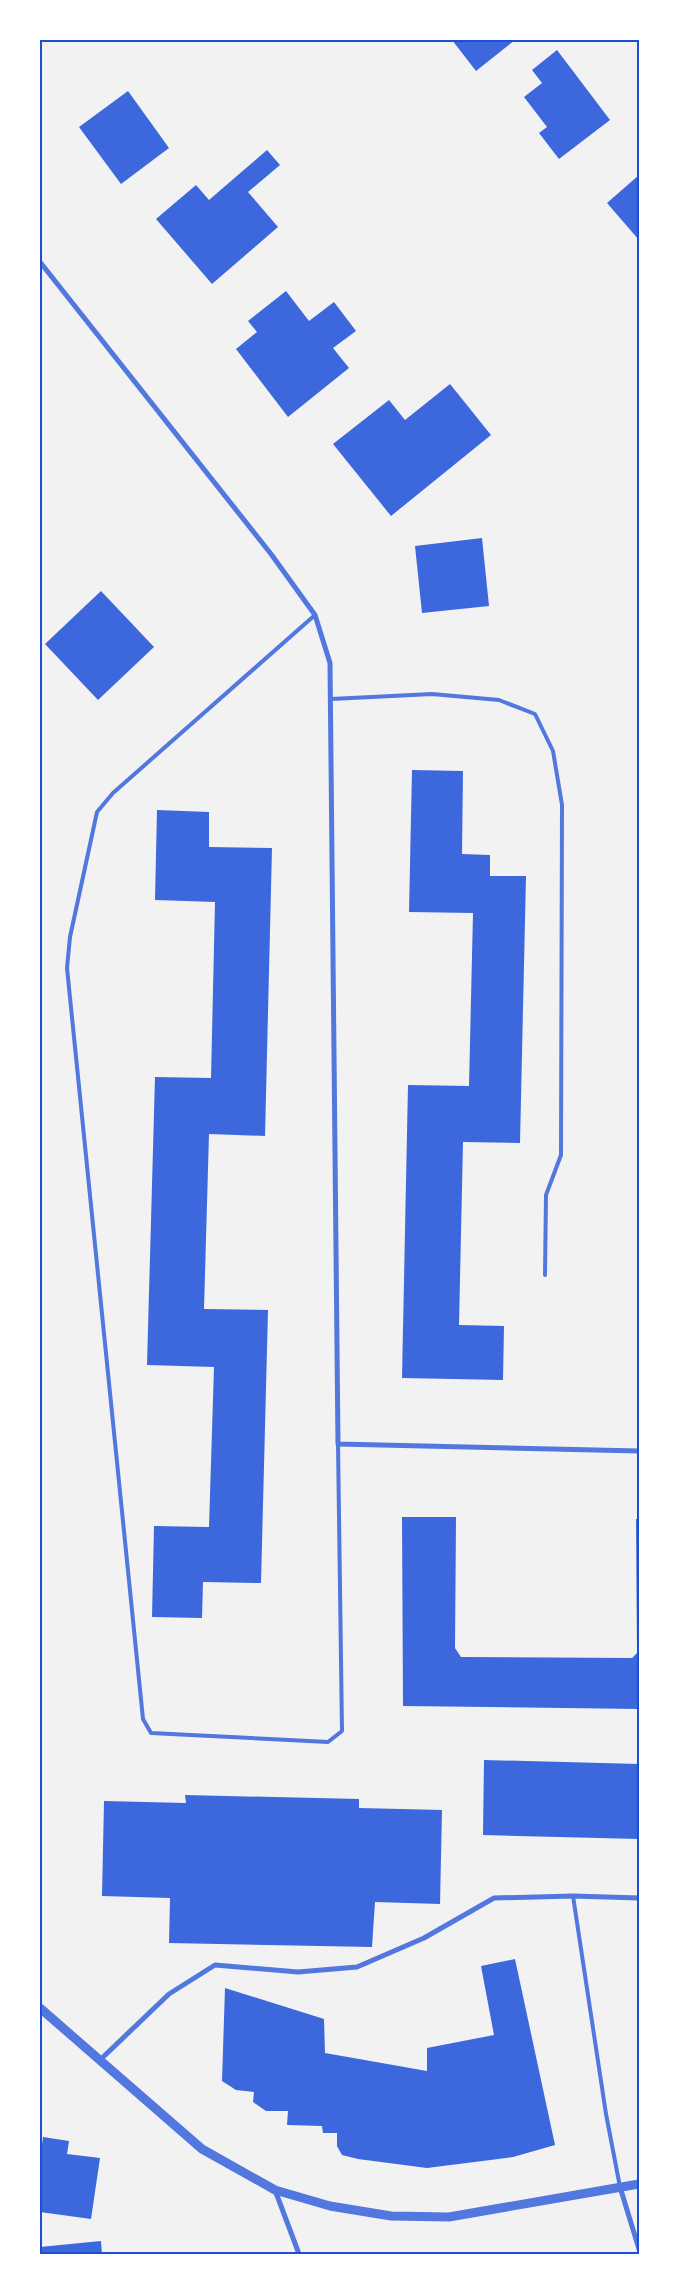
<svg xmlns="http://www.w3.org/2000/svg" width="679" height="2294" font-family="Rubik,sans-serif">
  <style>
    .building { fill: #3d67dc }
    .lines { fill: none; stroke-linecap: round; stroke-linejoin: round }
    .service { stroke: #5277de; stroke-width: 4 }
    .minor { stroke: #5277de; stroke-width: 5 }
    .tertiary { stroke: #5277de; stroke-width: 9 }
    .neatline { fill: none; stroke: #1d4ed8; stroke-width: 2 }
  </style>
  <rect width="100%" height="100%" fill="#f2f2f2"/>
  <path class="building" d="M452,40H515L476,71Z
    M557,50L610,120L559,159L539,133L547,127L524,97L542,83L532,70Z
    M128,91L169,148L121,184L79,127Z
    M267,150L280,165L248,192L278,227L212,284L156,219L196,185L209,200Z
    M639,175V240L607,203Z
    M286,291L309,321L334,302L356,331L333,348L349,368L288,417L236,349L257,332L248,321Z
    M450,384L491,435L391,516L333,444L389,400L405,420Z
    M482,538L489,606L422,613L415,546Z
    M101,591L154,647L98,700L45,644Z
    M412,770L463,771L462,854L490,855V876H526L520,1143L463,1142L459,1325L504,1326L503,1380L402,1378L408,1085L469,1086L473,913L409,912Z
    M157,810L209,812V847L272,848L265,1136L209,1134L204,1309L268,1310L261,1583L203,1582L202,1618L152,1617L154,1526L209,1527L214,1367L147,1365L155,1077L211,1078L215,902L155,900Z
    M402,1517H456L455,1648L461,1657L632,1658L637,1653L636,1519H639V1709L403,1706Z
    M484,1760L639,1764V1839L483,1835Z
    M185,1795L359,1799V1808L442,1810L440,1904L375,1902L372,1947L169,1943L170,1898L102,1896L104,1801L186,1803Z
    M515,1959L555,2145L513,2157L427,2168L358,2159L342,2155L337,2146V2133H323L322,2126L287,2125L288,2111H266L253,2102L254,2092L236,2090L222,2081L225,1988L324,2019L325,2053L427,2071V2048L494,2035L481,1966Z
    M43,2137L69,2141L67,2154L100,2158L91,2219L40,2212V2160Z
    M101,2241L102,2254H40V2247Z"/>
  <g class="lines">
    <path class="service" d="M315,615L113,793L97,812L70,937L67,968L143,1719L151,1733L328,1742L342,1731L338,1444
      M331,699L432,694L499,700L535,714L553,751L562,805L561,1155L546,1195L545,1275
      M573,1896L606,2114L620,2187"/>
    <path class="minor" d="M40,262L271,554L315,615L330,663L338,1444L639,1451
      M100,2060L169,1994L215,1965L298,1972L357,1967L424,1938L494,1898L573,1896L639,1898
      M620,2187L639,2249
      M275,2190L299,2254"/>
    <path class="tertiary" d="M40,2008L202,2149L275,2190L330,2206L391,2216L449,2217L639,2184"/>
  </g>
  <rect width="679" height="2294" fill="none" stroke="#ffffff" stroke-width="82"/>
  <rect x="41" y="41" width="597" height="2212" class="neatline"/>
</svg>
